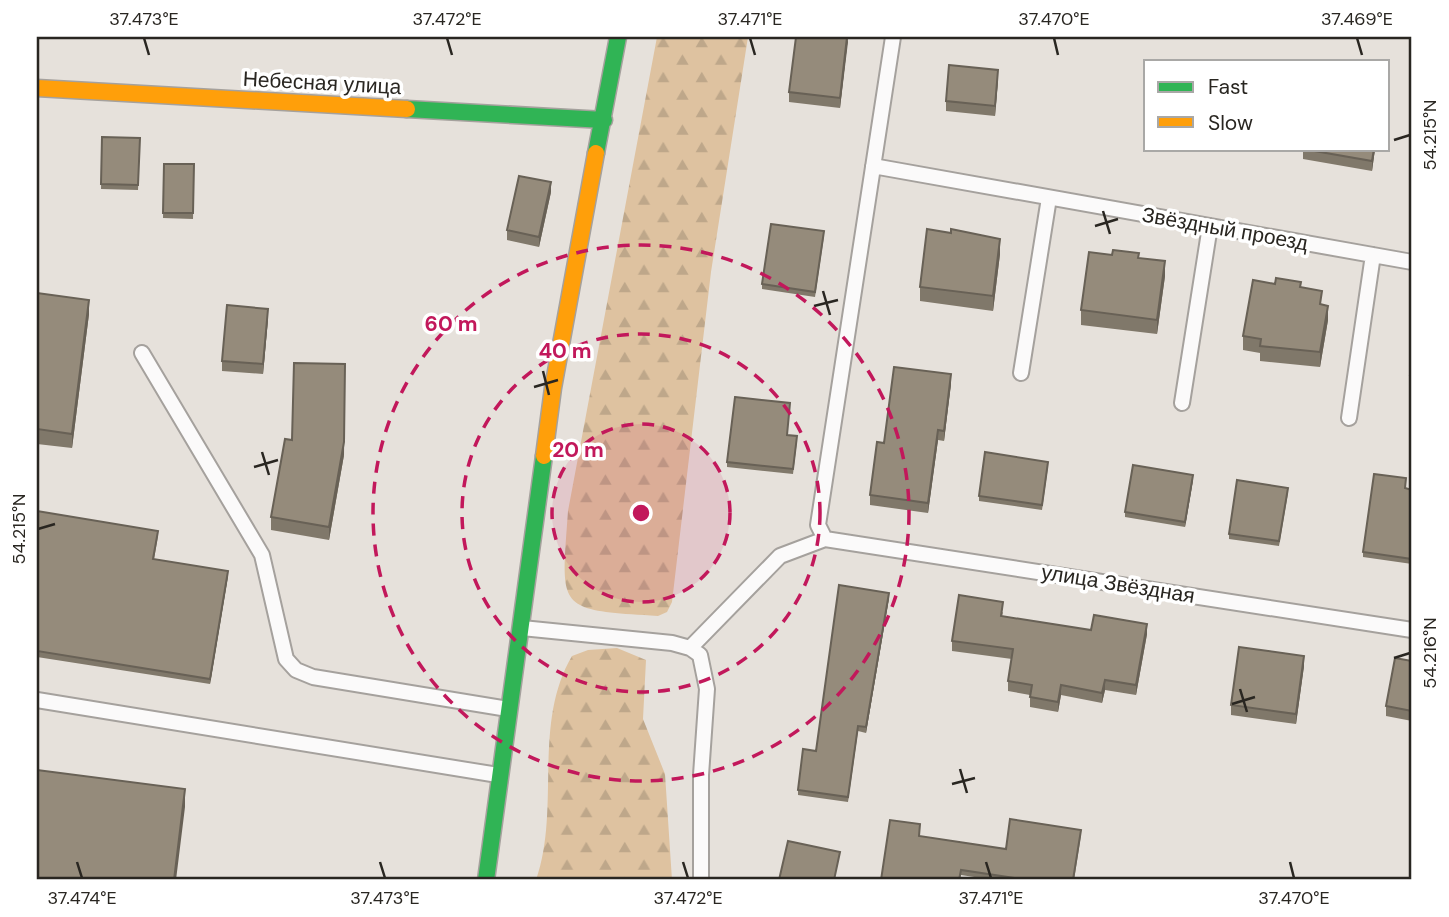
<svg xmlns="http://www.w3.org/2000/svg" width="1449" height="917" font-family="'DM Sans',sans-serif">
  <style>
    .forest { fill: url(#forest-firs) }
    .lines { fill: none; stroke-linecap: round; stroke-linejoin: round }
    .lane-casing { stroke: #a5a19d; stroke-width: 18 }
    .fast-casing { stroke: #a5a19d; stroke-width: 19 }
    .slow-casing { stroke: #a5a19d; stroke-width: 19 }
    .lane { stroke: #fbfafa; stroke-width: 14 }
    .fast { stroke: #30b455; stroke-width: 16 }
    .slow { stroke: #ff9f0a; stroke-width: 16 }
    .wall { fill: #80786a }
    .shaded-wall { fill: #686156 }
    .building { fill: #958b7b; stroke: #686156; stroke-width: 2 }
    .ticks { fill: none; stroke: #292621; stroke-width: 2.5 }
    .ring { fill: none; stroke: #c2185b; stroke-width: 3.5; stroke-dasharray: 12 9 }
    .labels { text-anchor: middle; stroke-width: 7; stroke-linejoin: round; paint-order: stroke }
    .street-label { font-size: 21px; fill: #292621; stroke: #fff }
    .centre { fill: #c2185b; stroke: #fff; stroke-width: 3.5 }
    .ring-label { font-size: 21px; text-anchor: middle; font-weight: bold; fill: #c2185b; stroke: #fff; stroke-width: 7; stroke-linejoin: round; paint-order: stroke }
    .neatline { fill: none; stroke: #292621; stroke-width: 2.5 }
    .ticks-label { font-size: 18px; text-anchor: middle; fill: #292621 }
  </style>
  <defs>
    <pattern id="forest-firs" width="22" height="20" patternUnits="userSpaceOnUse" patternTransform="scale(1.75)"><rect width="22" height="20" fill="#dec2a0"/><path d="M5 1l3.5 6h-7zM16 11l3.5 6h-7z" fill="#bea78a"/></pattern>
  </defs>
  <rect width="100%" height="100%" fill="#e6e1db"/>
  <path class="forest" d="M657,37H748L711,272L672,602L667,612L658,616C555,610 561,610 568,511Z
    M617,648L646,660L643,719L665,774L672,880H536C561,809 532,724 572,656L588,650Z"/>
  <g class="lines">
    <defs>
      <path id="lane" d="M873,166L1412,262
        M142,353L262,555L286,659L296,670L313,677L508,709
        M1021,373L1049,198
        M1182,403L1210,226
        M1349,418L1373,255
        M825,539L818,525L893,37
        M522,628L672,643L690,648L700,655L707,689L701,775V880
        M690,648L780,556L825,539L1412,630
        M37,700L498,775"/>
      <path id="fast" d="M407,109L604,120
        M596,153L618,37
        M486,880L544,456"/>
      <path id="slow" d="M37,88L407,109
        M544,456L553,388L596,153"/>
    </defs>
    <use href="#lane" class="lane-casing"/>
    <use href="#fast" class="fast-casing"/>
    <use href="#slow" class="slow-casing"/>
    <use href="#lane" class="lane"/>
    <use href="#fast" class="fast"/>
    <use href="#slow" class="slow"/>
  </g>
  <path class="wall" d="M848,37L840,108L789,102V92Z
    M998,80L995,116L946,111V101Z
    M102,137L140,138L138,190L101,189Z
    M1303,149H1375L1372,171L1303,159Z
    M164,164H194L193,219L163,218Z
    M551,192L539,247L507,240V230Z
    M951,233L1000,254L993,311L920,301V287Z
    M824,236L815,297L762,289V284Z
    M1139,258L1165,276L1157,334L1081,325V310Z
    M1301,287L1322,305L1328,320L1320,367L1260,361V353L1243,350V336Z
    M37,293L89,314L72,448L37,444Z
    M268,319L263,374L222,371V361Z
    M1412,358V389H1410V375Z
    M951,384L944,441L938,440L928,513L870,505V495L884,443Z
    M787,435L797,441L793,474L727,467V462Z
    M344,455L329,540L271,530V517Z
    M1048,467L1042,510L979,501V496Z
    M1193,480L1185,527L1125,517V512Z
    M1405,488L1412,489V564L1363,557V552Z
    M1288,493L1279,546L1229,539V534Z
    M37,511L158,536L154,559L228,576L210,684L37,657Z
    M889,598L866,733L858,731L848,802L798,795V790Z
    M1003,612L1002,616L1091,630L1147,634L1136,695L1105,690L1102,703L1061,695L1058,712L1030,707V695L1008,691V681L1012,659L952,651V641Z
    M1412,661V721L1386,716V706Z
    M1304,666L1296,724L1231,715V705Z
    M920,829V836L1006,849L1081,835L1074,880H994L961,875L960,880H881Z"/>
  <path class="shaded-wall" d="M847,37L848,42L840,108V98Z
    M998,70V80L995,116V106Z
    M1374,149H1375L1372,171V161Z
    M551,182V192L539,247V237Z
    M1000,239V254L993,311V296Z
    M1165,261V276L1157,334V320Z
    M89,300V314L72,448V434Z
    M1328,306V320L1320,367V352Z
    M268,309V319L263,374V364Z
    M345,364L344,455L329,540V527Z
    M951,374V384L944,441V431Z
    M938,430V440L928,513V503Z
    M1193,475V480L1185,527V522Z
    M228,571V576L210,684V679Z
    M889,593V598L866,733V727Z
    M1147,624V634L1136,695V685Z
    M1304,656V666L1296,724V714Z
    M1105,680V690L1102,703V693Z
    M1061,685V695L1058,712V702Z
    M185,789V807L176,880H174Z"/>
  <path class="building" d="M796,37H847L840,98L789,92Z
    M949,65L998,70L995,106L946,101Z
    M102,137L140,138L138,185L101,184Z
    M1303,149H1374L1372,161Z
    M164,164H194L193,213H163Z
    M519,176L551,182L539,237L507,230Z
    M771,224L824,231L815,292L762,284Z
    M927,229L951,233V229L1000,239L993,296L920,287Z
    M1113,250L1139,253L1138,258L1165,261L1157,320L1081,310L1089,252L1112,255Z
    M1276,278L1301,282L1300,287L1322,291L1320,304L1328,306L1320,352L1260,346L1261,339L1243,336L1253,280L1275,284Z
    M37,293L89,300L72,434L37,429Z
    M227,305L268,309L263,364L222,361Z
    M1412,358V375H1410Z
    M294,363L345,364L344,442L329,527L271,517L285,439L292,440Z
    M894,367L951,374L944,431L938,430L928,503L870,495L877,442L884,443Z
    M735,397L790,403L787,435L797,436L793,469L727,462Z
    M985,452L1048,462L1042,505L979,496Z
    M1133,465L1193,475L1185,522L1125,512Z
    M1374,474L1406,478L1405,488L1412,490V559L1363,552Z
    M1237,480L1288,488L1279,541L1229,534Z
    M37,511L158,531L153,559L228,571L210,679L37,651Z
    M839,585L889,593L866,727L858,726L848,797L798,790L803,749L816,751Z
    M959,595L1003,602L1001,616L1091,630L1094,615L1147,624L1136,685L1105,680L1102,693L1061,685L1058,702L1030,697L1032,685L1008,681L1013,649L952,641Z
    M1239,647L1304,656L1296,714L1231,705Z
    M1395,658L1412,661V711L1386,706Z
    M37,770L185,789L174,880H37Z
    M1010,819L1081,830L1073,880H1028L961,870L959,880H881L890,820L920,824L919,836L1006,849Z
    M788,841L840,852L834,880H779Z
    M1245,878L1262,880H1244Z"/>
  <path class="ticks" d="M144,38L149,55M447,38L452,55M750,38L755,55M1054,38L1058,55M1357,38L1362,55M1394,140L1410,135M1103,211L1110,234M1095,226L1118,219M823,291L830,315M814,306L838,300M543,371L549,395M534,387L558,380M262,452L269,475M254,467L278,460M38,529L55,524M1394,658L1410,653M1240,689L1247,712M1232,704L1255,697M960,769L967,793M952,784L975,778M77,862L82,878M380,862L385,878M683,862L688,878M986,862L991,878M1290,862L1294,878"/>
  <circle cx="641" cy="513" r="89" fill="#c2185b" fill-opacity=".12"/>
  <g class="ring">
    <circle cx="641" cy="513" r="89"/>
    <circle cx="641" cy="513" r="179"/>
    <circle cx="641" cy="513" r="268"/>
  </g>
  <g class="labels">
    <g class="street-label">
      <text transform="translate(322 83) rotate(3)" y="7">Небесная улица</text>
      <text transform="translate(1225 229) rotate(10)" y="7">Звёздный проезд</text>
      <text transform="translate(1118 584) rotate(9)" y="7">улица Звёздная</text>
    </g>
  </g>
  <circle cx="641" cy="513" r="10" class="centre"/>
  <g class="ring-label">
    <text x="451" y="331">60 m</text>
    <text x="565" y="358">40 m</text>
    <text x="578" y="457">20 m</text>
  </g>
  <rect width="1449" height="917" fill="none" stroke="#ffffff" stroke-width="77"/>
  <rect x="1144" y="60" width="245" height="91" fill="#ffffff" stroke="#a9a8a6" stroke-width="2"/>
  <rect x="1158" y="82" width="35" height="10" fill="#30b455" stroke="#a9a8a6" stroke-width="2"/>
  <text x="1208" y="94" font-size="21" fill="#292621">Fast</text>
  <rect x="1158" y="117" width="35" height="10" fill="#ff9f0a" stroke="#a9a8a6" stroke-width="2"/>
  <text x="1208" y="130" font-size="21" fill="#292621">Slow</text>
  <rect x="38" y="38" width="1372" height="840" class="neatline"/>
  <g class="ticks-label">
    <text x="144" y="25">37.473°E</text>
    <text x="447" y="25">37.472°E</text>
    <text x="750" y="25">37.471°E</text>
    <text x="1054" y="25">37.470°E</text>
    <text x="1357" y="25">37.469°E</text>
    <text transform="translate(1430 135) rotate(-90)" y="6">54.215°N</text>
    <text transform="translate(19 529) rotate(-90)" y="6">54.215°N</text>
    <text transform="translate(1430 653) rotate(-90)" y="6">54.216°N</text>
    <text x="82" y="904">37.474°E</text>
    <text x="385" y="904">37.473°E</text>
    <text x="688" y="904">37.472°E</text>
    <text x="991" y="904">37.471°E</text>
    <text x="1294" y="904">37.470°E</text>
  </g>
</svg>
